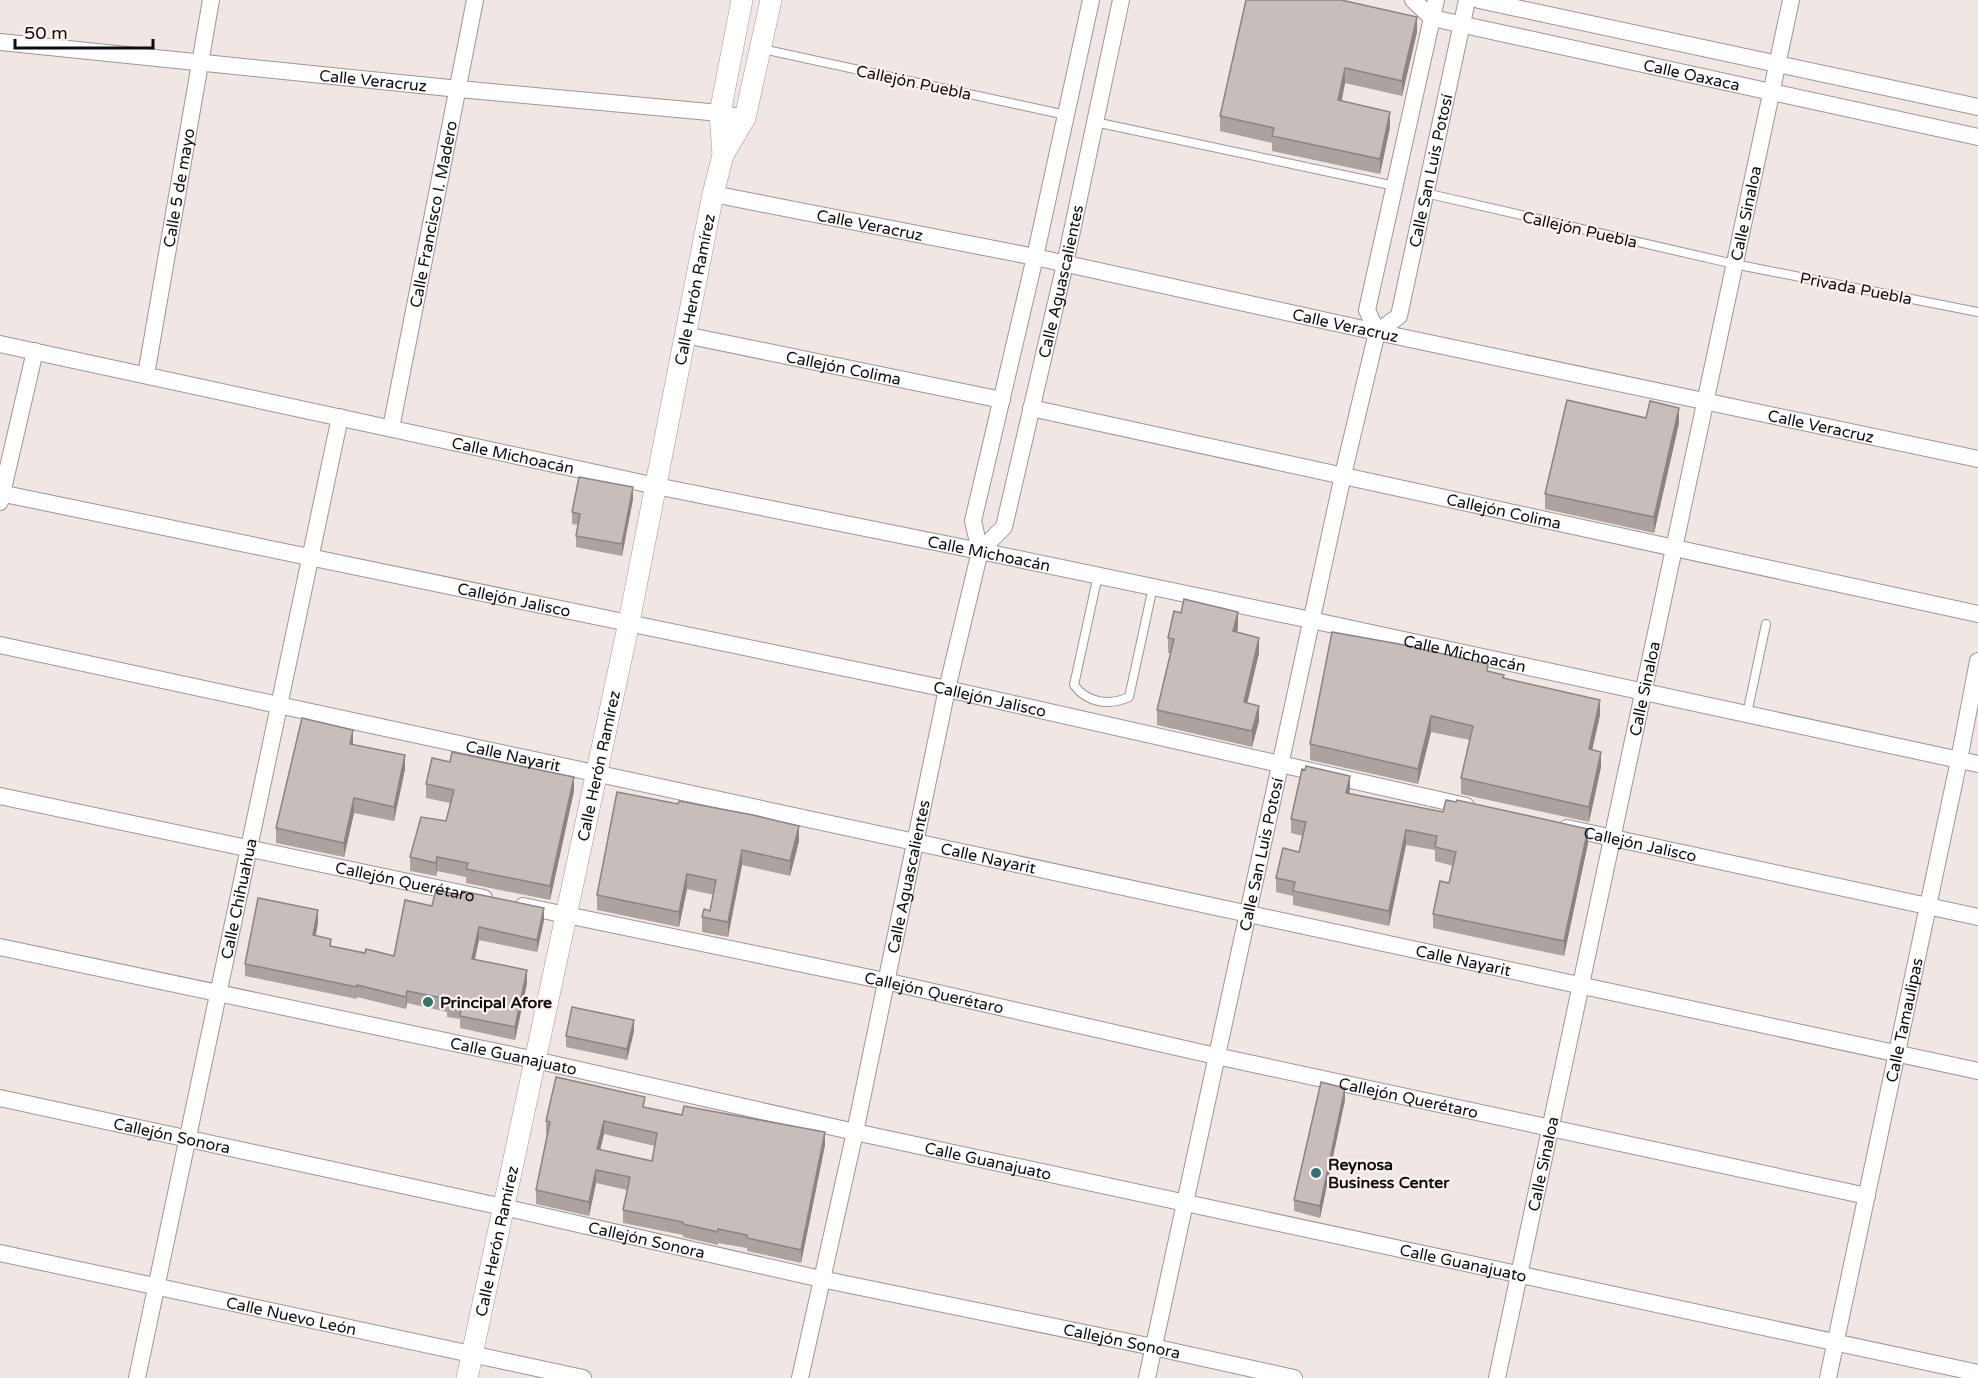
<svg xmlns="http://www.w3.org/2000/svg" width="1978" height="1378" font-family="'Varela Round',sans-serif">
  <style>
    .lines { fill: none; stroke-linecap: round; stroke-linejoin: round }
    .service-casing { stroke: #9f9693; stroke-width: 10 }
    .minor-casing { stroke: #9f9693; stroke-width: 18 }
    .tertiary-casing { stroke: #9f9693; stroke-width: 22 }
    .service { stroke: #fff; stroke-width: 8 }
    .minor { stroke: #fff; stroke-width: 16 }
    .tertiary { stroke: #fff; stroke-width: 21 }
    .wall { fill: #aba3a0; fill-rule: evenodd }
    .shaded-wall { fill: #8b8482 }
    .building { fill: #c7bdba; stroke: #8b8482; stroke-width: 1.5; fill-rule: evenodd }
    .poi-dot { fill: #2d756e; stroke: #fef3f0; stroke-width: 2 }
    .labels { text-anchor: middle; stroke-width: 4.5; stroke-linejoin: round; paint-order: stroke }
    .street-label { font-size: 16px; fill: #100d0c; stroke: #fef3f0 }
    .poi-label { font-size: 16px; font-weight: bold; fill: #100d0c; stroke: #fef3f0; text-anchor: start }
  </style>
  <rect width="100%" height="100%" fill="#f0e6e3"/>
  <g class="lines">
    <defs>
      <path id="service" d="M762,49L1066,115
        M1095,122L1395,186
        M1425,193L1734,264L1978,312
        M1098,575L1074,685C1087,703 1109,706 1129,697L1153,587
        M1747,714L1766,624"/>
      <g id="minor">
        <path id="s1" d="M1413,0L1432,18L1978,137"/>
        <path d="M1479,0L1978,107"/>
        <path id="s2" d="M0,42L459,89L720,113L745,118"/>
        <path id="s3" d="M713,194L1035,257L1377,332L1978,459"/>
        <path id="s4" d="M1377,332L1399,316L1467,0"/>
        <path id="s5" d="M685,335L1002,400"/>
        <path id="s6" d="M0,344L656,486L980,551L1311,620L1978,764"/>
        <path id="s7" d="M146,375L211,0"/>
        <path id="s8" d="M1031,408L1978,614"/>
        <path id="s9" d="M391,428L475,0"/>
        <path id="s10" d="M0,493L947,689L1466,806"/>
        <path d="M0,502L35,351"/>
        <path id="s11" d="M980,551L1004,527L1065,264L1121,0"/>
        <path id="s12" d="M0,645L1978,1071"/>
        <path id="s13" d="M0,796L484,898"/>
        <path id="s14" d="M1567,828L1978,917"/>
        <path id="s15" d="M523,906L885,981L1216,1056L1867,1196"/>
        <path id="s16" d="M0,947L535,1060L855,1132L1978,1373"/>
        <path id="s17" d="M0,1098L503,1207L821,1279L1153,1347L1294,1378"/>
        <path id="s18" d="M0,1253L583,1378"/>
        <path id="s19" d="M137,1378L340,417"/>
        <path id="s20" d="M800,1378L855,1132L947,689L980,551L973,521L1035,257L1091,0"/>
        <path id="s21" d="M1147,1378L1343,475L1377,332L1367,310L1436,0"/>
        <path id="s22" d="M1497,1378L1791,0"/>
        <path id="s23" d="M1828,1378L1959,760L1978,661"/>
      </g>
      <g id="tertiary">
        <path d="M723,155L720,113L742,0"/>
        <path id="s24" d="M467,1378L629,622L713,194L723,155L745,118L771,0"/>
      </g>
    </defs>
    <use href="#service" class="service-casing"/>
    <use href="#minor" class="minor-casing"/>
    <use href="#tertiary" class="tertiary-casing"/>
    <use href="#service" class="service"/>
    <use href="#minor" class="minor"/>
    <use href="#tertiary" class="tertiary"/>
  </g>
  <path class="wall" d="M1417,32L1402,96L1345,83L1342,101L1390,127L1380,174L1272,151V143L1220,131V116Z
    M1646,418L1679,423L1654,533L1545,509V494Z
    M633,499L622,556L576,547V536L578,525L572,524V512Z
    M1238,628L1236,632L1259,653L1247,703L1259,721L1252,747L1157,725V710L1171,653H1168V638Z
    M1488,671L1504,679L1600,715L1592,750L1601,767L1589,822L1461,794V778L1470,740L1431,732L1418,784L1310,760V744Z
    M353,745L405,769L394,821L354,813L344,857L276,843V828Z
    M426,784L574,791L550,900L466,883V877L437,871L436,876L410,871V857L446,821L450,803L426,798Z
    M1350,790L1349,793L1588,843L1564,956L1433,928V914L1449,883L1453,866L1435,861V850L1406,845L1389,926L1293,905V896L1276,892V878L1299,852L1303,836L1291,833V819Z
    M617,792L799,841L790,876L742,865L728,937L702,932V917L710,911L714,895L687,889L679,927L597,910V895Z
    M432,906L544,920L537,952L479,940L475,959L527,983L515,1040L460,1028V1019L447,1017V1012L407,1003L406,1009L357,997V999L245,976V964L318,923L316,935L331,946L365,953L394,956Z
    M634,1031L627,1060L566,1047V1036Z
    M1345,1100L1320,1218L1294,1211V1200Z
    M645,1107L825,1145L801,1263L747,1251V1248L718,1243V1245L683,1237V1235L623,1223V1210L627,1190L596,1183L589,1216L536,1204V1190L547,1135L546,1134V1121ZM604,1134L655,1146L652,1161L600,1150Z"/>
  <path class="shaded-wall" d="M1417,17V32L1402,96V81Z
    M1345,68V83L1338,115V100Z
    M1390,112V127L1380,174V159Z
    M1679,408V423L1654,533V517Z
    M633,487V499L622,556V544Z
    M1238,612V628L1233,647V631Z
    M1259,638V653L1244,717V702Z
    M1600,700V715L1589,764V749Z
    M1259,706V721L1252,747V731Z
    M1431,716V732L1418,784V769Z
    M353,730V744L350,759V744Z
    M1601,752V767L1589,822V807Z
    M405,755V769L394,821V807Z
    M1350,776V790L1346,807V793Z
    M574,777V791L550,900V886Z
    M354,798V813L344,857V843Z
    M799,826V841L790,876V861Z
    M1588,829V843L1564,956V941Z
    M1406,830V845L1389,926V911Z
    M742,850V865L728,937V922Z
    M437,857V871L436,876V863Z
    M687,874V889L679,927V912Z
    M544,908V920L537,952V940Z
    M318,910V923L313,947V935Z
    M479,927V940L472,971V959Z
    M527,970V983L515,1040V1027Z
    M407,991V1003L406,1009V997Z
    M634,1020V1031L627,1060V1049Z
    M1345,1088V1100L1320,1218V1206Z
    M604,1121V1134L597,1163V1149Z
    M825,1132V1145L801,1263V1250Z
    M596,1170V1183L589,1216V1202Z"/>
  <path class="building" d="M1246,0H1341L1417,17L1402,81L1345,68L1338,100L1390,112L1380,159L1272,136L1274,128L1220,116Z
    M1567,400L1646,418L1650,401L1679,408L1654,517L1545,494Z
    M579,477L633,487L622,544L576,536L580,514L572,512Z
    M1184,599L1238,612L1233,631L1259,638L1244,702L1259,706L1252,731L1157,710L1174,639L1168,638L1174,611L1181,613Z
    M1332,632L1399,644L1488,664L1487,671L1504,675L1503,678L1600,700L1589,749L1601,752L1589,807L1461,778L1473,726L1431,716L1418,769L1310,744Z
    M302,718L353,730L350,744L405,755L394,807L354,798L344,843L276,828Z
    M452,752L574,777L550,886L466,869L468,863L437,857L436,863L410,857L421,817L446,821L454,790L426,784L432,758L450,762Z
    M1306,766L1350,776L1346,793L1443,812L1446,800L1456,802L1457,800L1588,829L1564,941L1433,914L1440,881L1449,883L1456,852L1435,847L1437,836L1406,830L1389,911L1293,891L1295,882L1276,878L1283,848L1299,852L1306,822L1291,819L1302,769L1305,770Z
    M617,792L678,804L679,801L753,815L799,826L790,861L742,850L728,922L702,917L704,909L710,911L716,880L687,874L679,912L597,895Z
    M436,890L461,895L462,891L544,908L537,940L479,927L472,959L527,970L515,1027L460,1016L461,1007L447,1004L448,999L407,991L406,997L357,985V987L245,964L258,898L318,910L313,935L331,939L330,946L365,953L366,949L394,956L405,900L432,906Z
    M572,1007L634,1020L627,1049L566,1036Z
    M556,1077L645,1097L643,1107L682,1115L684,1106L825,1132L801,1250L747,1238V1235L718,1229V1232L683,1224V1222L623,1210L630,1177L596,1170L589,1202L536,1190L550,1122L546,1121ZM604,1121L657,1133L652,1161L597,1149Z
    M1321,1082L1345,1088L1320,1206L1294,1200Z"/>
  <g class="poi-dot">
    <circle cx="428" cy="1002" r="6"/>
    <circle cx="1316" cy="1173" r="6"/>
  </g>
  <g class="labels">
    <g class="street-label">
      <text dy="6" stroke="none"><textPath href="#s1" startOffset="292">Calle Oaxaca</textPath></text>
      <text dy="6" stroke="none"><textPath href="#s2" startOffset="375">Calle Veracruz</textPath></text>
      <text transform="translate(914 82) rotate(12)" y="6">Callejón Puebla</text>
      <text dy="6" stroke="none"><textPath href="#s4" startOffset="176">Calle San Luis Potosí</textPath></text>
      <text dy="6" stroke="none"><textPath href="#s7" startOffset="190">Calle 5 de mayo</textPath></text>
      <text dy="6" stroke="none"><textPath href="#s9" startOffset="218">Calle Francisco I. Madero</textPath></text>
      <text dy="6" stroke="none"><textPath href="#s22" startOffset="1191">Calle Sinaloa</textPath></text>
      <text dy="6" stroke="none"><textPath href="#s3" startOffset="160">Calle Veracruz</textPath></text>
      <text transform="translate(1580 229) rotate(13)" y="6">Callejón Puebla</text>
      <text dy="6" stroke="none"><textPath href="#s11" startOffset="286">Calle Aguascalientes</textPath></text>
      <text transform="translate(1856 288) rotate(11)" y="6">Privada Puebla</text>
      <text dy="6" stroke="none"><textPath href="#s24" startOffset="1112">Calle Herón Ramírez</textPath></text>
      <text dy="6" stroke="none"><textPath href="#s3" startOffset="646">Calle Veracruz</textPath></text>
      <text dy="6" stroke="none"><textPath href="#s5" startOffset="162">Callejón Colima</textPath></text>
      <text dy="6" stroke="none"><textPath href="#s3" startOffset="1132">Calle Veracruz</textPath></text>
      <text dy="6" stroke="none"><textPath href="#s6" startOffset="525">Calle Michoacán</textPath></text>
      <text dy="6" stroke="none"><textPath href="#s8" startOffset="484">Callejón Colima</textPath></text>
      <text dy="6" stroke="none"><textPath href="#s6" startOffset="1011">Calle Michoacán</textPath></text>
      <text dy="6" stroke="none"><textPath href="#s10" startOffset="525">Callejón Jalisco</textPath></text>
      <text dy="6" stroke="none"><textPath href="#s6" startOffset="1497">Calle Michoacán</textPath></text>
      <text dy="6" stroke="none"><textPath href="#s22" startOffset="705">Calle Sinaloa</textPath></text>
      <text dy="6" stroke="none"><textPath href="#s10" startOffset="1011">Callejón Jalisco</textPath></text>
      <text dy="6" stroke="none"><textPath href="#s12" startOffset="525">Calle Nayarit</textPath></text>
      <text dy="6" stroke="none"><textPath href="#s24" startOffset="626">Calle Herón Ramírez</textPath></text>
      <text dy="6" stroke="none"><textPath href="#s14" startOffset="75">Callejón Jalisco</textPath></text>
      <text dy="6" stroke="none"><textPath href="#s21" startOffset="536">Calle San Luis Potosí</textPath></text>
      <text dy="6" stroke="none"><textPath href="#s12" startOffset="1011">Calle Nayarit</textPath></text>
      <text dy="6" stroke="none"><textPath href="#s20" startOffset="513">Calle Aguascalientes</textPath></text>
      <text dy="6" stroke="none"><textPath href="#s13" startOffset="414">Callejón Querétaro</textPath></text>
      <text dy="6" stroke="none"><textPath href="#s19" startOffset="490">Calle Chihuahua</textPath></text>
      <text dy="6" stroke="none"><textPath href="#s12" startOffset="1497">Calle Nayarit</textPath></text>
      <text dy="6" stroke="none"><textPath href="#s15" startOffset="420">Callejón Querétaro</textPath></text>
      <text dy="6" stroke="none"><textPath href="#s23" startOffset="366">Calle Tamaulipas</textPath></text>
      <text dy="6" stroke="none"><textPath href="#s16" startOffset="525">Calle Guanajuato</textPath></text>
      <text dy="6" stroke="none"><textPath href="#s15" startOffset="906">Callejón Querétaro</textPath></text>
      <text dy="6" stroke="none"><textPath href="#s17" startOffset="176">Callejón Sonora</textPath></text>
      <text dy="6" stroke="none"><textPath href="#s16" startOffset="1011">Calle Guanajuato</textPath></text>
      <text dy="6" stroke="none"><textPath href="#s22" startOffset="219">Calle Sinaloa</textPath></text>
      <text dy="6" stroke="none"><textPath href="#s17" startOffset="662">Callejón Sonora</textPath></text>
      <text dy="6" stroke="none"><textPath href="#s24" startOffset="140">Calle Herón Ramírez</textPath></text>
      <text dy="6" stroke="none"><textPath href="#s16" startOffset="1497">Calle Guanajuato</textPath></text>
      <text dy="6" stroke="none"><textPath href="#s18" startOffset="298">Calle Nuevo León</textPath></text>
      <text dy="6" stroke="none"><textPath href="#s17" startOffset="1148">Callejón Sonora</textPath></text>
    </g>
    <g class="poi-label">
      <text x="440" y="1008">Principal Afore</text>
      <text x="1328" y="1170">Reynosa<tspan x="1328" dy="18">Business Center</tspan></text>
    </g>
  </g>
  <path d="M15 39v9h138v-9" fill="none" stroke="#100d0c" stroke-width="3"/>
  <text x="24" y="39" font-size="18" fill="#100d0c" stroke="#fef3f0" stroke-width="4.5" paint-order="stroke">50 m</text>
</svg>
